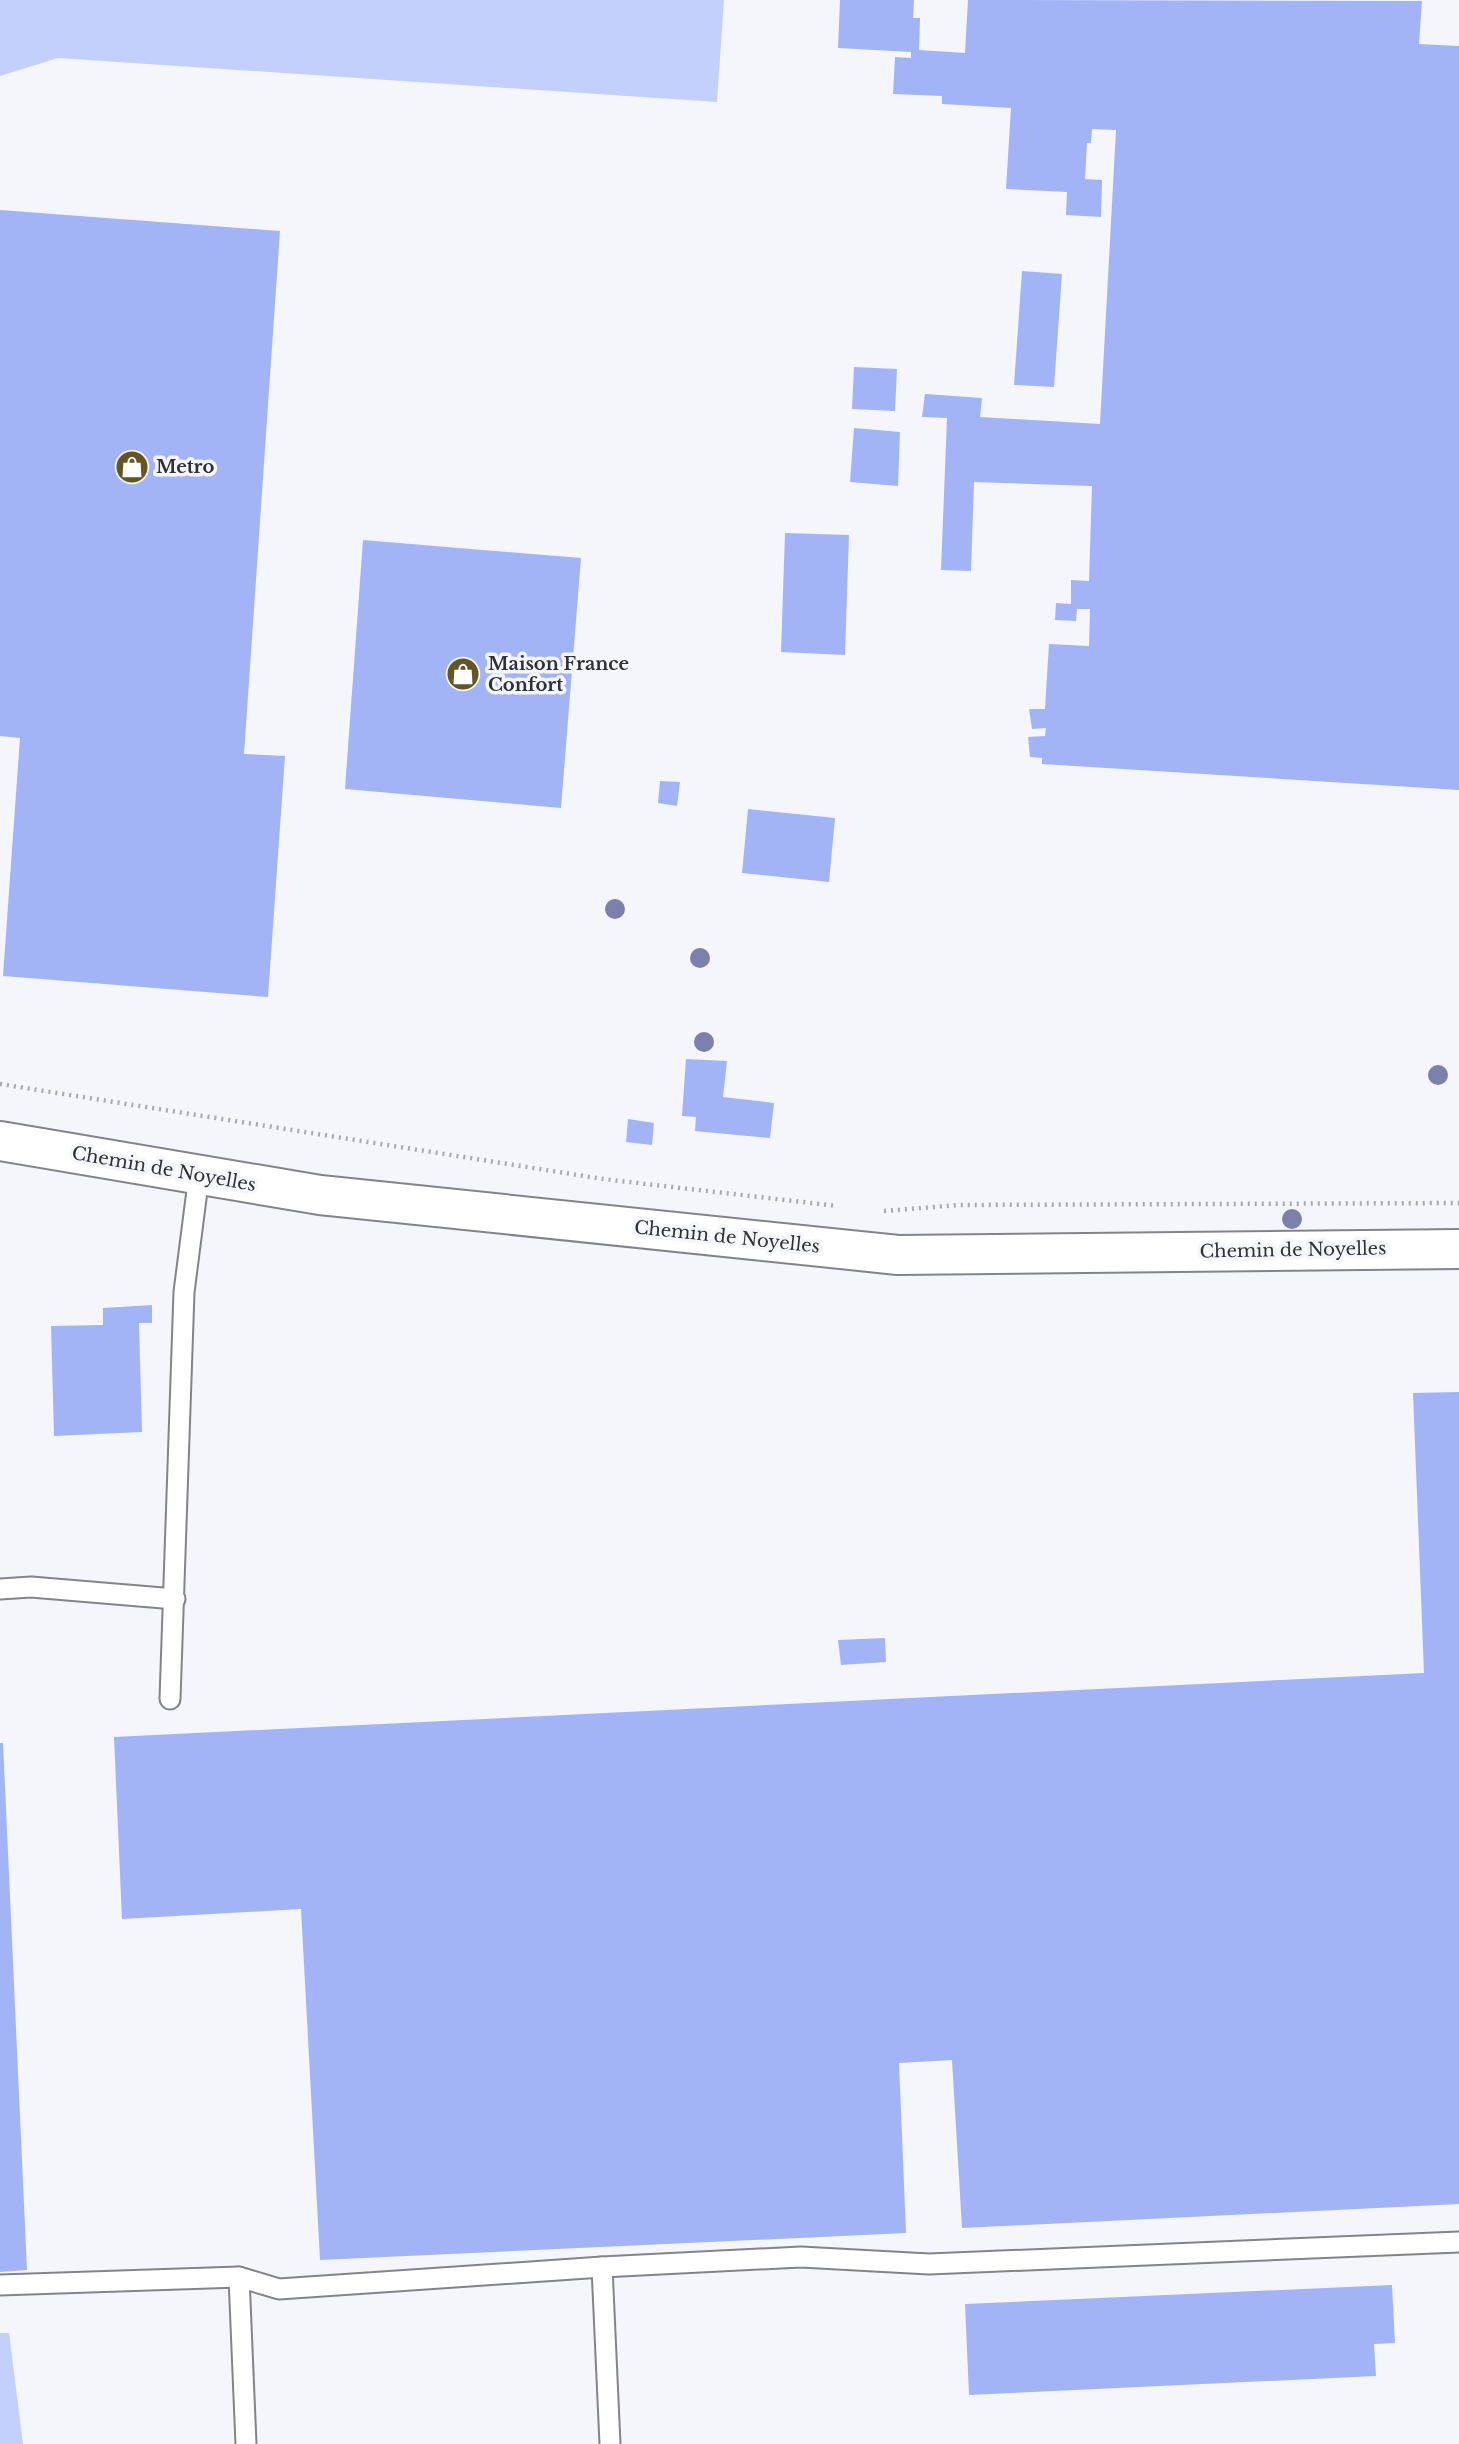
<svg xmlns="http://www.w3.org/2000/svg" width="1459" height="2444" font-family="'Libre Baskerville',serif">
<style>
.green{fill:#c3d0fb}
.building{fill:#a2b4f6}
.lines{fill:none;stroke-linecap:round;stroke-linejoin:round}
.lane-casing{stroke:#83848a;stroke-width:23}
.secondary-casing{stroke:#83848a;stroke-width:42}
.path{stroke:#a8a9ae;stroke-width:4.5;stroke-dasharray:2 5;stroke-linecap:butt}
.lane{stroke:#fff;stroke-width:19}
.secondary{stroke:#fff;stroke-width:38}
.tree{fill:#7c80ac}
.labels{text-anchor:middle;stroke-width:7;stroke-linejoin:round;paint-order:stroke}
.poi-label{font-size:18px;font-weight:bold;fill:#303133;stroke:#f4f6fc;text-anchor:start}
.street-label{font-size:18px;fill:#303133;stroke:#f4f6fc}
</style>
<rect width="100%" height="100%" fill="#f4f6fc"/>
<g class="green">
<path d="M0,0h724l-7,102 -659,-44 -58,18z"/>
<path d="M0,2333h9l14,111h-23z"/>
</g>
<g class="building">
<path d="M840,0h74l-1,18h7l-1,32 46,3 3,-53 454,1 -3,43 40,2v744l-417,-26v-6l-12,-1 -2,-20 17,-1 1,-8 -14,1 -3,-20h16l4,-65 40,2 1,-37h-13l-1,12 -21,-1 1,-17 15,1v-24l18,1 3,-95 -118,-4 -3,89 -30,-1 6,-152 -25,-1 3,-23 57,4 -2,19 120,7 16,-294 -24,-1 -1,14h-4l-2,36 17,1 -1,37 -35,-2 1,-23 -61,-3 5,-81 -69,-4v-8l-49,-2 2,-37 16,1v-6l-73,-4z"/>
<path d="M0,210l280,21 -36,523 41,2 -17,241 -265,-21 17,-238 -20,-2z"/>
<path d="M1022,271l40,3 -8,113 -40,-2z"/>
<path d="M854,367l43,2 -2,42 -43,-2z"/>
<path d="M854,428l46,4 -2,54 -48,-4z"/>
<path d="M785,533l64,2 -4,120 -64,-3z"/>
<path d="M363,540l218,18 -20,250 -216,-19z"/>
<path d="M660,781l20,1 -3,24 -19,-3z"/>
<path d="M748,809l87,9 -6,64 -87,-9z"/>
<path d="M686,1059l41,2 -4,36 51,6 -4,35 -75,-7 1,-14 -14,-1z"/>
<path d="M628,1119l26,4 -2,22 -26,-3z"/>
<path d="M152,1305v18h-13l3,109 -88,4 -3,-110 52,-1v-17z"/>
<path d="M1459,1392v812l-497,24 -10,-168 -53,3 7,170 -586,27 -19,-351 -179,10 -8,-182 1310,-64 -11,-280z"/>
<path d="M885,1638l1,24 -45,3 -3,-25z"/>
<path d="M0,1743h3l24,527 -27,2z"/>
<path d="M1392,2285l3,58 -21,1 2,32 -407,19 -4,-91z"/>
</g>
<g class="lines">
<defs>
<g id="lane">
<path d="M0,1589l31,-2 144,12"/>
<path d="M170,1699l14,-407 15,-117"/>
<path d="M602,2267l8,177"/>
<path d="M239,2277l7,167"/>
<path d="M0,2285l239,-8 40,12 323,-22 199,-10 128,7 530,-22"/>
</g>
<path id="secondary" d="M0,1141l320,54 578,60 561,-6"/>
</defs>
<use href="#lane" class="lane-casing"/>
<use href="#secondary" class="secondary-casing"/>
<g class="path">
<path d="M0,1084l603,95 234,27"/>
<path d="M884,1211l75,-6 500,-2"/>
</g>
<use href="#lane" class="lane"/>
<use href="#secondary" class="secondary"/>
</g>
<g class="tree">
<circle cx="615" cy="909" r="10"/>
<circle cx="700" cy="958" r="10"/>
<circle cx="704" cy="1042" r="10"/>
<circle cx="1438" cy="1075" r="10"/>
<circle cx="1292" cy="1219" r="10"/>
</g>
<defs>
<symbol id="shop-disc" viewBox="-11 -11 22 22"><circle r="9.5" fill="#655523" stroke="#f4f6fc"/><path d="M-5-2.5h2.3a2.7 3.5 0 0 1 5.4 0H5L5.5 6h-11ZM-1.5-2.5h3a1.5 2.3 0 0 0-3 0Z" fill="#fff"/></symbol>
</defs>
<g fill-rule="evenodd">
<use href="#shop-disc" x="113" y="448" width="38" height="38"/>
<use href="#shop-disc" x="444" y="655" width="38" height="38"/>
</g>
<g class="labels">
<g class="poi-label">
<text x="156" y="473">Metro</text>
<text x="488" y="670">Maison France<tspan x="488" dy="21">Confort</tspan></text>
</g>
<g class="street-label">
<text transform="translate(164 1169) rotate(10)" y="6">Chemin de Noyelles</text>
<text transform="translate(727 1237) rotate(6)" y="6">Chemin de Noyelles</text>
<text transform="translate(1293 1250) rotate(-1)" y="6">Chemin de Noyelles</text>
</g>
</g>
</svg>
